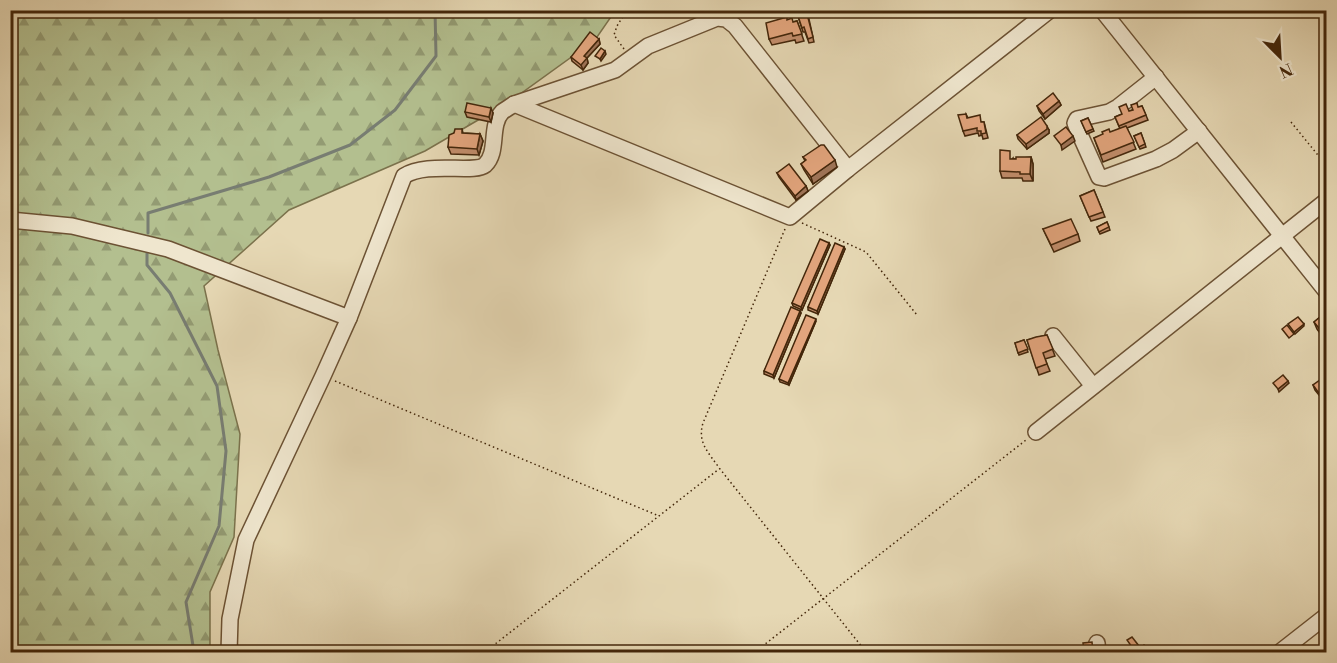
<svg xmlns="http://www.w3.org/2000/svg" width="1337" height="663" font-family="'Libre Bodoni',serif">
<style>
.forest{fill:url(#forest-firs);stroke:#7b724c;stroke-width:1.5}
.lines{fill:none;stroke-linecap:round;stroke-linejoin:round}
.stream{stroke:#787d72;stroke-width:3}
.minor-casing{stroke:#6c5234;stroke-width:18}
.path{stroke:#43260a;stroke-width:1.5;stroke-dasharray:1.5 3;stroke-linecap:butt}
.minor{stroke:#efe6ce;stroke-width:15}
.wall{fill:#c38e6c;stroke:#43260a;stroke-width:1.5}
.shaded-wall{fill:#9f7458;stroke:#43260a;stroke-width:1.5}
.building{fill:#e3a57d;stroke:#43260a;stroke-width:1.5}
</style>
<defs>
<pattern id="forest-firs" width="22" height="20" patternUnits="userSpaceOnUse" patternTransform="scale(1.5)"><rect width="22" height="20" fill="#b3bf8f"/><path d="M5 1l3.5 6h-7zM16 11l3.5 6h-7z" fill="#939b73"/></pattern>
</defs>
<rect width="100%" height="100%" fill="#e6d8b4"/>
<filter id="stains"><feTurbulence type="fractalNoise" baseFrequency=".00333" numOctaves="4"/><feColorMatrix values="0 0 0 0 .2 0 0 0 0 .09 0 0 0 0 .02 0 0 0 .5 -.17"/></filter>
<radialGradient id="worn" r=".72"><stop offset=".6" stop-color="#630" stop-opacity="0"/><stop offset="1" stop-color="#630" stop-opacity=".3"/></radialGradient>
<path class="forest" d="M10,11h605l-20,29 -86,62 -84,49 -136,59 -85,76 14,64 22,84 -6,103 -24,55v60h-199z"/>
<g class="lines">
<g class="stream">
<path d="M148,233v-20l121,-36 81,-32 45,-35 41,-54 -1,-46"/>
<path d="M147,253v12l23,28 47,93 9,65 -7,75 -33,76 8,50"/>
</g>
<defs>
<g id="minor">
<path d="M1102,10l224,281"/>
<path d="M1156,77l-38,30 -9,5 -32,7 -2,4 2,5 22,49 5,1 52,-19 17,-9 26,-19"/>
<path d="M514,104l276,113 58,-48 202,-159"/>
<path d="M10,220l62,6 96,23 181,69"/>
<path d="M1053,336l40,50"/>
<path d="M1036,432l290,-231"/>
<path d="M1097,643l1,9"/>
<path d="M229,652l1,-33 16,-79 77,-164 26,-58 55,-142c23,-15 70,-2 81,-11 14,-13 4,-39 17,-53 4,-3 8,-5 12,-8l101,-34 33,-24 69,-28 9,1 9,7 113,143"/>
<path d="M1280,652l46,-36"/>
</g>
</defs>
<use href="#minor" class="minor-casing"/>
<g class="path">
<path d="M624,49l-10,-14 3,-9 10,-16"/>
<path d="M1291,122l35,43"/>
<path d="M802,223l64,29 51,63"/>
<path d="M785,229l-82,194c-6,20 6,30 17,46l146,183"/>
<path d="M335,381l324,135"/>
<path d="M485,652l234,-183"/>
<path d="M755,652l271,-212"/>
</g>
<use href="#minor" class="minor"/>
</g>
<g class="wall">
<path d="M796,10h11l7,32 -5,1 -4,-11h-2z"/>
<path d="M787,20l6,2 4,-1 7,20 -8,2 -1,-3 -23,5 -3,-6z"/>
<path d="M599,39l1,5 -13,14 1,5 -5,7 -11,-9 -1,-4z"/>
<path d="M1059,101l2,4 -16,14 -6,-8 -2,-5z"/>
<path d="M1142,106l6,14 -21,8 9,21 -33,13 -9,-24 26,-9 -5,-12z"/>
<path d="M465,112l28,1 -2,9 -24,-5z"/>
<path d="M966,114l2,4 14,4h2l4,16 -5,1 -1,-4 -3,1 -1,-3 -13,3 -2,-5z"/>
<path d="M1088,118l6,13 -7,3 -6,-13z"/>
<path d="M462,129l1,4 17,1 3,7 -4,14 -28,-1 -3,-7 6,-14z"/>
<path d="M1049,130v3l-22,16 -9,-10 -1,-4z"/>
<path d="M1141,133l5,14 -6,2 -6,-13z"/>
<path d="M803,157l34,10 -24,17 -9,-14 -3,-6 4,-3z"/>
<path d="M1031,157l2,7v17h-10l-1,-3h-20l-2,-7 13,-13v1z"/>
<path d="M777,173l29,13 2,5 -12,9 -17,-23z"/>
<path d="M1094,190l11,27 -14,4 -11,-25z"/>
<path d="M1107,222l3,8 -10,4 -3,-7z"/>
<path d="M1043,229l35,5 2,7 -26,11z"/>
<path d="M829,243l1,2 -28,65 -9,-4 -1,-3z"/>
<path d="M844,247l1,2 -27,65 -10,-4v-3z"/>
<path d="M800,311l1,2 -27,65 -10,-4v-3z"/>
<path d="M1326,312v29l-9,-12 -3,-7z"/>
<path d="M816,321l-27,64 -9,-3 -1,-3z"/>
<path d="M1047,335l8,21 -10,3 5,12 -11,4 -12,-35z"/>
<path d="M1024,340l4,12 -9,3 -4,-12z"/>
<path d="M1326,380l-3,20 -8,-10 -2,-5z"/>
</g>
<g class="shaded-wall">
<path d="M1005,10h8l-6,5z"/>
<path d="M1015,10h10l-8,6z"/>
<path d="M599,39l1,5 -13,14 1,5 -5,7 -2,-5 3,-9z"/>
<path d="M605,51l1,3 -5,7 -1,-2z"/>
<path d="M1059,101l2,4 -16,14 -2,-5z"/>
<path d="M491,108l2,5 -2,9 -2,-5z"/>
<path d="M1047,126l2,4v3l-22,16 -1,-5z"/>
<path d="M480,134l3,7 -4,14 -2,-6z"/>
<path d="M1073,136l2,5 -13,9 -1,-5z"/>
<path d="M1031,157l2,7v17l-3,-7z"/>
<path d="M835,160l2,7 -24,17 -2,-7z"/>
<path d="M806,186l2,5 -12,9 -1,-4z"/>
<path d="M829,243l1,2 -28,65 -1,-3z"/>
<path d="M844,247l1,2 -27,65 -1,-3z"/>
<path d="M800,311l1,2 -27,65 -1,-3z"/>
<path d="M816,319v2l-27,64 -1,-2z"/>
<path d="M1304,324v2l-9,8 -1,-2z"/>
<path d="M1288,381l1,2 -10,9 -1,-3z"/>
<path d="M1326,391v6l-3,3 -2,-4z"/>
</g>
<g class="building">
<path d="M796,10h10l7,27 -5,2 -4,-12 -2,1z"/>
<path d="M787,17v3l5,-2 1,4 4,-1 5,13 -9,2 -1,-3 -23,6 -3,-16z"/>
<path d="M590,32l9,7 -15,17 3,2 -6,7 -10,-8z"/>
<path d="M601,48l4,3 -5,8 -5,-3z"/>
<path d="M1053,93l6,8 -16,13 -6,-8z"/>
<path d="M467,103l24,5 -2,9 -24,-5z"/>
<path d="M1137,103l1,4 4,-1 4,9 -27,11 -4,-9 7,-3 -3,-7 7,-3 3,7 4,-1 -2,-5z"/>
<path d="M966,114l1,4 13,-3 1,7h3l2,11 -5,1v-3h-4v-3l-14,3 -5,-16z"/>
<path d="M1041,117l6,9v3l-21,15 -9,-9z"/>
<path d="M1088,118l5,11 -7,3 -5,-11z"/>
<path d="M1126,126l8,16 -33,13 -7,-17 9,-4 -1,-2 7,-3 1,3z"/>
<path d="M1066,127l7,9 -12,9 -7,-9z"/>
<path d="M455,129h7v4l18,1 -3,15 -29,-2 1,-12 5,-2z"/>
<path d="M1141,133l4,11 -6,3 -5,-11z"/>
<path d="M821,145h3l11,15 -24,17 -10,-13 5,-4 -3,-3z"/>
<path d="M1000,150l10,1v8h6v-2h15l-1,17h-10v-2l-20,-1z"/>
<path d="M789,164l17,22 -11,10 -18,-23z"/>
<path d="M1094,190l9,22 -14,5 -9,-21z"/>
<path d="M1071,219l7,15 -27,11 -8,-16z"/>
<path d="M1107,222l2,5 -10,5 -2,-5z"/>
<path d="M820,239l9,4 -28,64 -9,-4z"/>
<path d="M835,243l9,4 -27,64 -9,-4z"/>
<path d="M791,307l9,4 -27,64 -9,-4z"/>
<path d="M1326,312v25l-12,-15z"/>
<path d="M806,315l10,4 -28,64 -9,-4z"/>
<path d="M1298,317l6,7 -10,8 -6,-8z"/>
<path d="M1287,325l7,9 -5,4 -7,-9z"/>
<path d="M1047,335l6,14 -10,4 4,11 -11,4 -9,-28 9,-3z"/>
<path d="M1024,340l4,9 -10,4 -3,-10z"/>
<path d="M1326,363v9l-2,-3 2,-1 -2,-3z"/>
<path d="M1283,375l5,6 -10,8 -5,-6z"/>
<path d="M1324,377l2,3v11l-5,5 -8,-11z"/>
<path d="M1132,637l7,9 -5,4 -7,-10z"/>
<path d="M1092,642l1,10h-9l-1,-9z"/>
<path d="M1144,645l7,7h-13l-1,-1z"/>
<path d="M1110,646l1,6h-7l-1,-5z"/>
</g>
<rect width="1337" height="663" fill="none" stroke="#e6d8b4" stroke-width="36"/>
<rect x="12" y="12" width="1313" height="639" fill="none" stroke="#43260a" stroke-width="3"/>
<rect x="18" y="18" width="1301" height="627" fill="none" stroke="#43260a" stroke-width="1.5"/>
<g transform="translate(1280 57) rotate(156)" stroke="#efe6ce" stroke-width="4.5" paint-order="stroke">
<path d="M0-4.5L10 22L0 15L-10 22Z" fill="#43260a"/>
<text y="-9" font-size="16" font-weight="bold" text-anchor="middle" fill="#43260a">N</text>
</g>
<rect width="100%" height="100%" filter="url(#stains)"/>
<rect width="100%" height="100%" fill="url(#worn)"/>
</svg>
